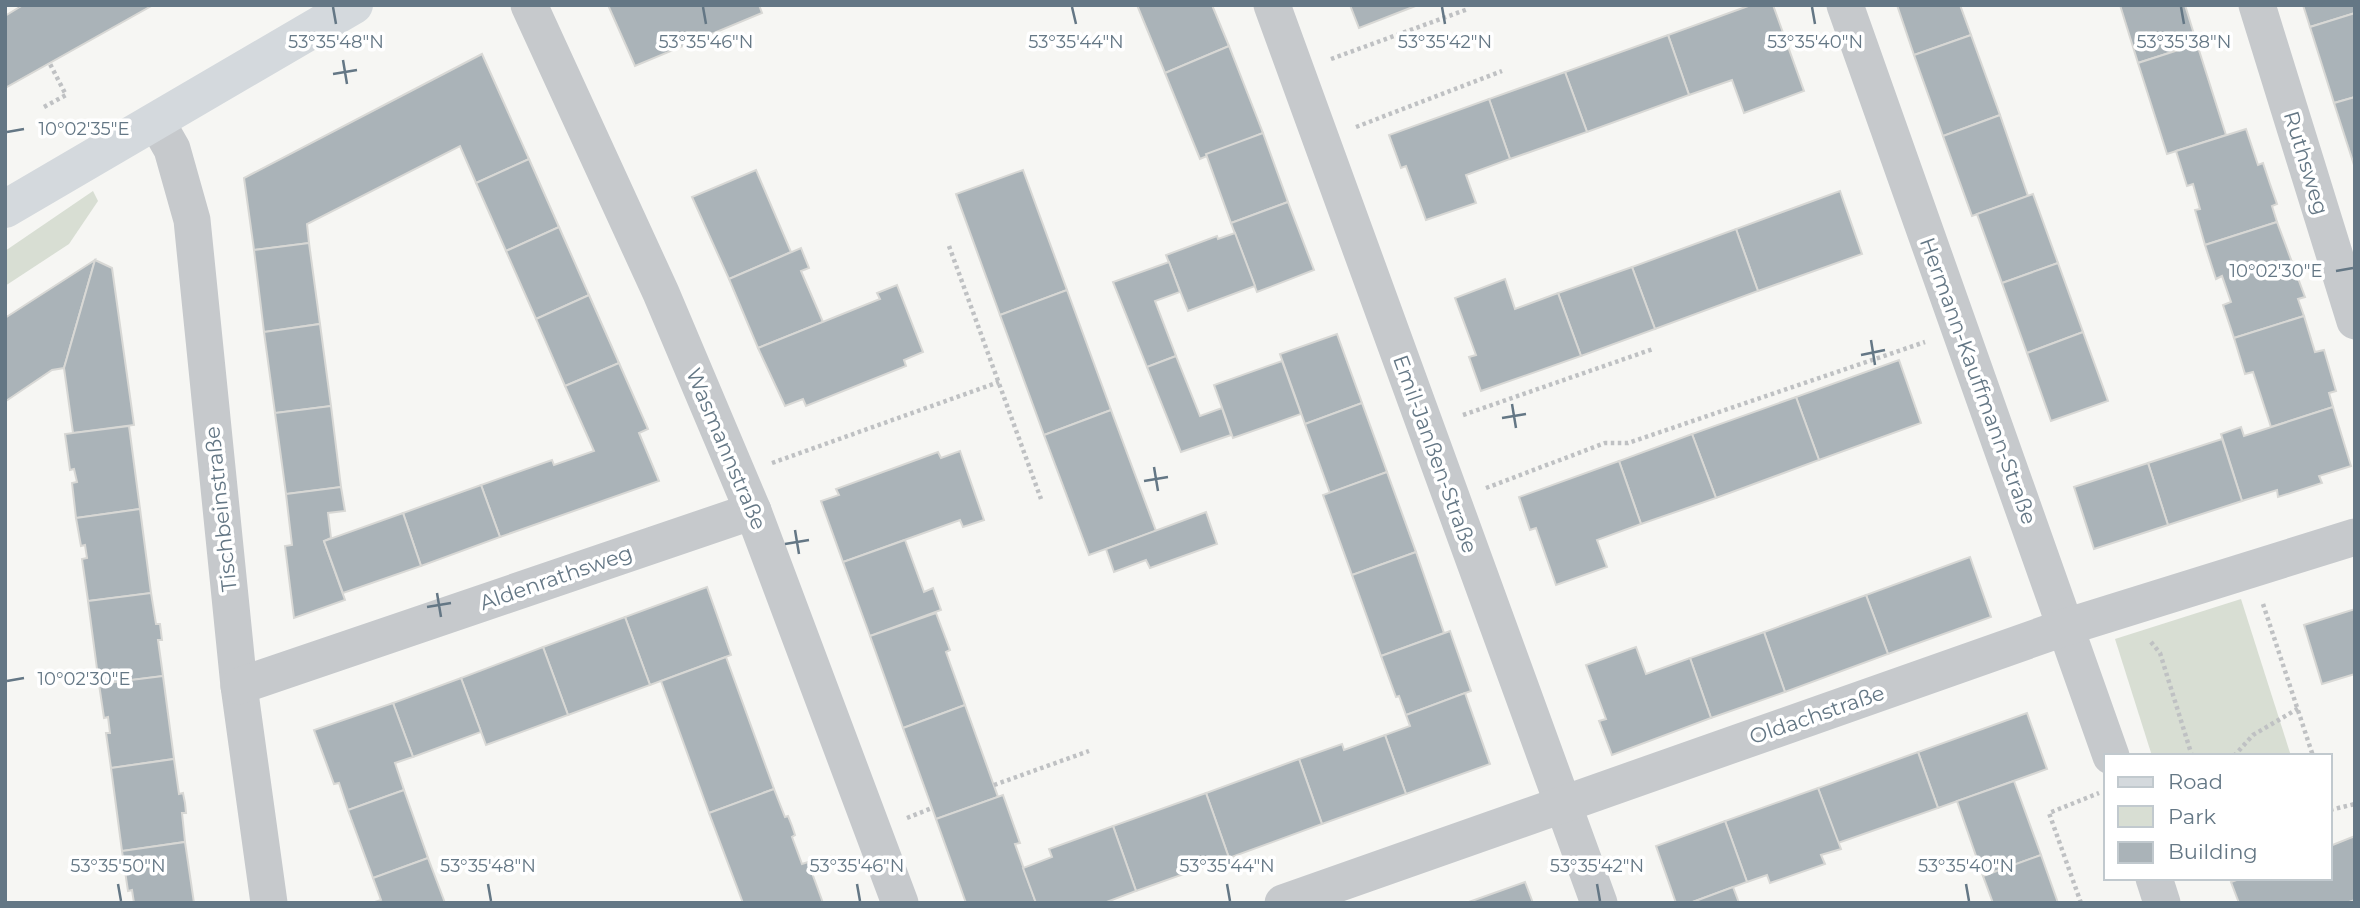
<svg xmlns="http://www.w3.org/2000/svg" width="2360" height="908" font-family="Montserrat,sans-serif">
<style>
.green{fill:#d8ded3}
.building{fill:#aab3b8;stroke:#d8d8d5;stroke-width:2}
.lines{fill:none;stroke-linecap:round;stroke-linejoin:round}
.path{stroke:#bfc1c3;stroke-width:4.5;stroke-dasharray:3.5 3.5;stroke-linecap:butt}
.street{stroke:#c6c9cc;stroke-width:37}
.secondary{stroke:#d4d9dd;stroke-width:38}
.ticks{fill:none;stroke:#647785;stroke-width:2.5}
.labels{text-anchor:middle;stroke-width:7;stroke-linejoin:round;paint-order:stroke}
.street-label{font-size:21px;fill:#647785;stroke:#fff}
.ticks-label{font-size:18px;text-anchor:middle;fill:#647785;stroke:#fff;stroke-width:7;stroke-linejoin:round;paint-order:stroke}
</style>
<rect width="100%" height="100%" fill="#f6f6f3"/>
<g class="green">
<path d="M93,191l5,10 -29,43 -64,42v-35z"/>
<path d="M2241,599l50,157h-139l-37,-117z"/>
</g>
<g class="building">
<path d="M23,5h130l-148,83v-72z"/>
<path d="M608,5h151l3,8 -127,53z"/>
<path d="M1137,5h75l17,41 -64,27z"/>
<path d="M1350,5h68l-59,23z"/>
<path d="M1751,5h22l31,86 -60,22 -12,-33 -43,15 -21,-60z"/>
<path d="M1897,5h63l11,30 -57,20z"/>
<path d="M2120,5h65l12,39 -59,19z"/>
<path d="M2303,5h52v8l-45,14z"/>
<path d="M2355,13v84l-21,6 -24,-76z"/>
<path d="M1668,35l21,60 -102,37 -22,-60z"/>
<path d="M1971,35l29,80 -57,21 -29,-81z"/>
<path d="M2197,44l29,91 -59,19 -29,-91z"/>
<path d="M1229,46l34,87 -63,26 -35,-86z"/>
<path d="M482,54l47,105 -53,24 -16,-37 -153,78 2,19 -55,7 -10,-72z"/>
<path d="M1565,72l22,60 -77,27 -21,-60z"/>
<path d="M2355,97v71l-21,-65z"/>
<path d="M1489,99l21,60 -44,16 10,28 -50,17 -20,-54 -5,2 -12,-33z"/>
<path d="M2000,115l28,81 -56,20 -29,-80z"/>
<path d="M2246,129l12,36 5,-2 7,21 7,20 -5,2 5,16 -72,23 -10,-35 5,-1 -7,-25 -6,2 -11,-35z"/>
<path d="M1263,133l25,69 -57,21 -25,-69z"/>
<path d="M529,159l30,68 -53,24 -30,-68z"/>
<path d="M756,170l35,82 -62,27 -37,-82z"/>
<path d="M1023,170l44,120 -67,25 -44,-121z"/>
<path d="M1840,191l22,63 -104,37 -22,-62z"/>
<path d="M2033,194l25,69 -56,20 -25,-69z"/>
<path d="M1288,202l26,68 -57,22 -26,-69z"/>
<path d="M2277,222l28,75 -7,2 6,17 -70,22 -11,-33 8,-3 -9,-26 -6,3 -11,-34z"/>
<path d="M559,227l30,68 -53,24 -30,-68z"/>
<path d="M1736,229l22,62 -103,38 -23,-62z"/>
<path d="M1235,233l20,53 -67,25 -22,-56 51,-19 1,3z"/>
<path d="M309,243l11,81 -56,8 -10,-82z"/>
<path d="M801,248l8,20 -8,3 22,51 -65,26 -29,-69z"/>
<path d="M95,260l-31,108 -12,2 -46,31 -1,-83z"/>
<path d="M95,260l17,8 22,157 -61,8 -9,-65z"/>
<path d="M1169,262l11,30 -25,9 21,55 -29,11 -34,-85z"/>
<path d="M2058,263l25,69 -56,21 -25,-70z"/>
<path d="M1632,267l23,62 -74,27 -23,-63z"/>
<path d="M1505,279l10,30 43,-16 23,63 -100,35 -12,-34 7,-2 -21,-57z"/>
<path d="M897,285l26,67 -19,8 2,6 -100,40 -3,-7 -18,7 -27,-58 122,-49 -3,-6z"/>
<path d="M1067,290l44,120 -67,25 -44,-120z"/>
<path d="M589,295l30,68 -54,23 -29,-67z"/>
<path d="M2304,316l11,36 9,-2 12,41 -7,2 4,14 -62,20 -18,-55 -8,2 -11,-36z"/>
<path d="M320,324l11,82 -56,7 -11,-81z"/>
<path d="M2083,332l25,69 -57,20 -24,-68z"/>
<path d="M1337,334l25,69 -57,21 -25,-70z"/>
<path d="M1176,356l24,60 22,-8 9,27 -50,17 -34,-85z"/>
<path d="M1899,360l22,63 -102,37 -23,-63z"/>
<path d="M1282,361l19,53 -68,24 -19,-53z"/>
<path d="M619,363l29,66 -9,4 20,48 -159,56 -19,-52 71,-25 2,5 40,-14 -29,-65z"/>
<path d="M1796,397l23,63 -103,38 -24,-64z"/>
<path d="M1362,403l25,69 -57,21 -25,-69z"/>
<path d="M331,406l10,81 -55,7 -11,-81z"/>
<path d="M2333,407l18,59 -32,10 3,7 -44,14 -1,-7 -35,11 -21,-67 20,-7 3,9z"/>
<path d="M1111,410l45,121 -67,24 -45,-120z"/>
<path d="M129,426l11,83 -64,9 -4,-35 5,-1 -3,-13 -4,1 -5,-36z"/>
<path d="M1692,434l24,64 -75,26 -22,-63z"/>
<path d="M2222,439l20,62 -74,24 -20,-62z"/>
<path d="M960,451l24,69 -21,7 -3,-7 -117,42 -22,-61 18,-6 -3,-6 102,-37 3,6z"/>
<path d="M1619,461l22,63 -44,16 10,27 -51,18 -20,-57 -6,2 -11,-33z"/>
<path d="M2148,463l20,62 -74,24 -20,-62z"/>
<path d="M1387,472l29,80 -64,23 -29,-80z"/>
<path d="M481,485l19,52 -79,29 -18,-53z"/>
<path d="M341,487l4,24 -17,2 3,25 -7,3 21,59 -51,18 -9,-72 7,-1 -6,-51z"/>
<path d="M140,509l11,84 -63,8 -6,-42 5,-1 -2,-13 -4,1 -5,-28z"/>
<path d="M1206,512l11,32 -67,24 -4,-8 -32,12 -8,-23z"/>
<path d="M403,513l18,53 -78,27 -19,-52z"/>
<path d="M905,540l19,52 9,-4 8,22 -71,26 -27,-74z"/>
<path d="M1416,552l28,81 -63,23 -29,-81z"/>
<path d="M1970,557l21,60 -103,37 -22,-59z"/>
<path d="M707,587l24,68 -81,30 -25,-68z"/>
<path d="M151,593l5,31h4l2,16h-4l5,36 -64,8 -11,-83z"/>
<path d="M1866,595l22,59 -103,38 -21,-60z"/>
<path d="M2355,609v65l-33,10 -18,-59z"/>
<path d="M936,613l14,37 -4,2 19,53 -62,23 -33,-92z"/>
<path d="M625,617l25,68 -82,30 -25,-68z"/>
<path d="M1450,631l21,60 -65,24 -7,-19 -3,1 -15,-41z"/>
<path d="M1764,632l21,60 -74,26 -21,-60z"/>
<path d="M543,647l25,68 -82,30 -25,-67z"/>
<path d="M1636,647l10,27 44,-16 21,60 -99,37 -13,-34 7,-2 -20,-54z"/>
<path d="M726,657l48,132 -65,24 -48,-132z"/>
<path d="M163,676l11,83 -63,9 -5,-35h4l-2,-16 -4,1 -5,-34z"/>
<path d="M461,678l20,54 -68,25 -20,-54z"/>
<path d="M1465,693l25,71 -84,30 -21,-59 25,-9 -4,-11z"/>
<path d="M393,703l20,54 -18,6 9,27 -56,20 -9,-27 -5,1 -20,-54z"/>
<path d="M965,705l33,92 -62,22 -33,-91z"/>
<path d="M2027,713l20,56 -109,39 -20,-56z"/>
<path d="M1385,735l21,59 -84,30 -23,-65 43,-15 2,6z"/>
<path d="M1918,752l20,56 -100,35 -20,-55z"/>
<path d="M174,759l5,35 4,-1 2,10 1,10h-4l3,29 -63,9 -11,-83z"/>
<path d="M1299,759l23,65 -93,34 -23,-65z"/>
<path d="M2014,781l27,74 -58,21 -26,-75z"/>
<path d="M1818,788l23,61 -20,6 4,9 -55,19 -3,-8 -20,7 -22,-61z"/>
<path d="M774,789l11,28 3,-1 4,10 3,9 -3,2 10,27 6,-2 15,41h-80l-34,-90z"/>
<path d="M404,790l24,68 -55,20 -25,-68z"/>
<path d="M1206,793l23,65 -93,33 -23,-65z"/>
<path d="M1003,795l17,48 -5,1 21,59h-70l-30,-84z"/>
<path d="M1725,821l22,61 -57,21h-14l-20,-57z"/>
<path d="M1113,826l23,65 -32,12h-68l-13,-35 29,-11 -3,-8z"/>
<path d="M2355,836v64l-9,3h-107l-8,-21 11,-4h88v-32z"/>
<path d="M185,842l9,61h-60l-2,-13 -4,1 -6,-40z"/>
<path d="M2041,855l17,48h-65l-10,-27z"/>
<path d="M428,858l17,45h-73l9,-3 -8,-22z"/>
<path d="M1525,882l8,21h-67z"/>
<path d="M1733,887l6,16h-49z"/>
</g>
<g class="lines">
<g class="path">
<path d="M19,5l1,2"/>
<path d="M1331,59l137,-50"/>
<path d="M44,107l22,-12 -17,-33"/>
<path d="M1356,127l146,-56"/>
<path d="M949,246l92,253"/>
<path d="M1463,415l190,-66"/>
<path d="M772,463l227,-81"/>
<path d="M1486,488l119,-45h23l297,-101"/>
<path d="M2263,604l50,152"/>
<path d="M2151,642l9,11 32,103"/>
<path d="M2234,756l19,-21 46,-27"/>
<path d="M994,785l95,-34"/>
<path d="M2330,810l25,-6"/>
<path d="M907,818l25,-10"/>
<path d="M2081,903l-32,-90 50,-20"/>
</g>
<g class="street">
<path d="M529,5l132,288 92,218 147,392"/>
<path d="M1272,5l327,898"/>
<path d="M1845,5l266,751"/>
<path d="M2257,5l98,316"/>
<path d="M156,121l16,28 20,71 47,466 30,217"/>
<path d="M239,686l514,-175"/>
<path d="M2154,878l8,25"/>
<path d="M1283,903l783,-276 289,-90"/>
</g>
<path class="secondary" d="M5,209l349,-204"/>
</g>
<path class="ticks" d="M333,7l3,17M703,7l3,17M1072,7l4,17M1442,7l3,17M1812,7l3,17M2181,7l3,17M343,60l4,24M333,74l24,-4M7,132l17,-3M2336,271l17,-3M1871,340l4,25M1861,355l24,-5M1512,404l4,24M1502,418l24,-4M1154,467l4,24M1144,481l24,-4M795,530l4,24M785,544l24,-4M437,593l4,24M427,607l24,-4M7,681l17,-3M118,884l3,17M488,884l3,17M857,884l3,17M1227,884l3,17M1597,884l3,17M1966,884l3,17"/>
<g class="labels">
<g class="street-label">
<text transform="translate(2306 163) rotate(73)" y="7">Ruthsweg</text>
<text transform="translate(1978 381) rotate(70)" y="7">Hermann-Kauffmann-Straße</text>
<text transform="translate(726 449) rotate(67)" y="7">Wasmannstraße</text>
<text transform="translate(1435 454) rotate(70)" y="7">Emil-Janßen-Straße</text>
<text transform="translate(221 509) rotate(-96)" y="7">Tischbeinstraße</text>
<text transform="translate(556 578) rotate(-19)" y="7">Aldenrathsweg</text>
<text transform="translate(1817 715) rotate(-19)" y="7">Oldachstraße</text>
</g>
</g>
<g class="ticks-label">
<text x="336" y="48">53°35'48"N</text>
<text x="706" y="48">53°35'46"N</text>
<text x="1076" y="48">53°35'44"N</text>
<text x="1445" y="48">53°35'42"N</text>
<text x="1815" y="48">53°35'40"N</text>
<text x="2184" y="48">53°35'38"N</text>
<text x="84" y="135">10°02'35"E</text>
<text x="2276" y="277">10°02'30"E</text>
<text x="84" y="685">10°02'30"E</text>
<text x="118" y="872">53°35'50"N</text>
<text x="488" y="872">53°35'48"N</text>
<text x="857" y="872">53°35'46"N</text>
<text x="1227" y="872">53°35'44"N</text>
<text x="1597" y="872">53°35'42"N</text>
<text x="1966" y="872">53°35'40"N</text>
</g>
<rect width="2360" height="908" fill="none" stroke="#647785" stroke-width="14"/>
<rect x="2104" y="754" width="228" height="126" fill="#ffffff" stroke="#c1c9ce" stroke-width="2"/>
<rect x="2118" y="777" width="35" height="10" fill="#d4d9dd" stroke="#c1c9ce" stroke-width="2"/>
<text x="2168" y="789" font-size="21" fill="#647785">Road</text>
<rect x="2118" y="806" width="35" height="21" fill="#d8ded3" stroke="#c1c9ce" stroke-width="2"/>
<text x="2168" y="824" font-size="21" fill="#647785">Park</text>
<rect x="2118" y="842" width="35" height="21" fill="#aab3b8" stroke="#c1c9ce" stroke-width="2"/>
<text x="2168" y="859" font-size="21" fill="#647785">Building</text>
</svg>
